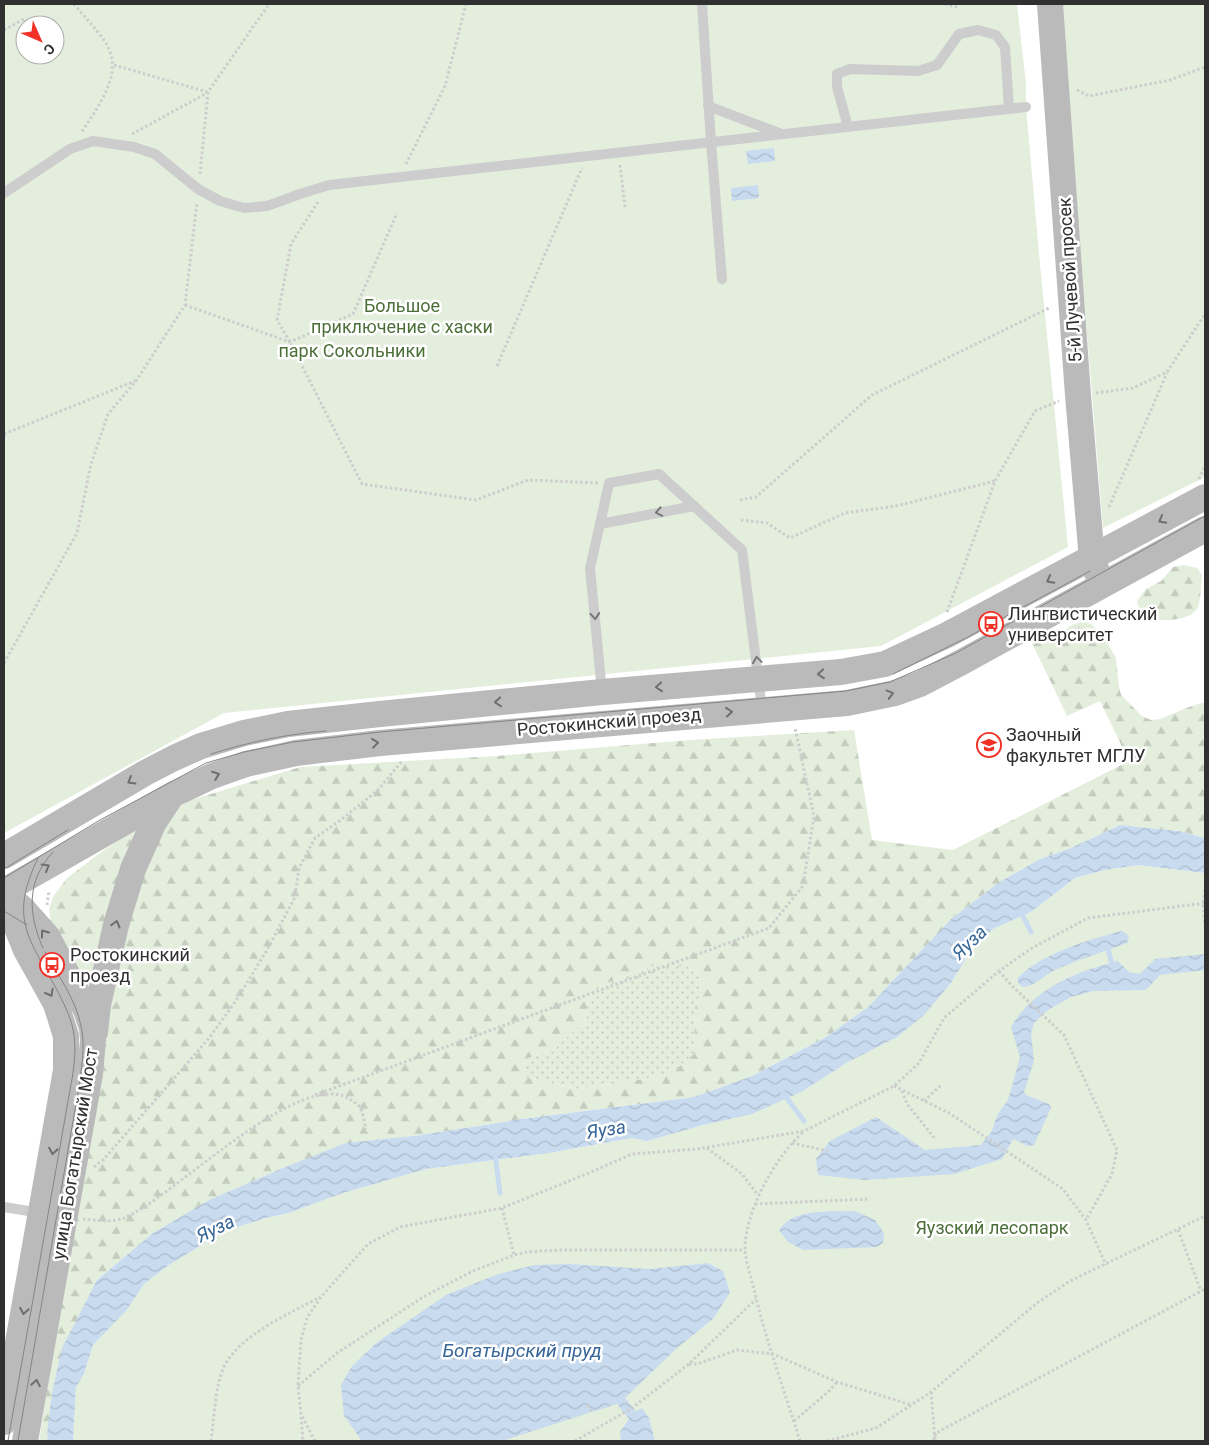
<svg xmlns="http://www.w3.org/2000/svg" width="1209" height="1445" font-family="Roboto,sans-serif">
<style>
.grass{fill:url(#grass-dots)}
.forest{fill:url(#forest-firs);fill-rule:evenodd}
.park{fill:#e4eedd;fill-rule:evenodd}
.water{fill:url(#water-waves)}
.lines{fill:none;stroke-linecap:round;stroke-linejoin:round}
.stream{stroke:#c8dbef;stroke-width:5}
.path{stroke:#cdcdcd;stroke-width:3;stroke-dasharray:2.5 2.5;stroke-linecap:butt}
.lane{stroke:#cdcdcd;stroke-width:10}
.secondary{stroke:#bababa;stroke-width:26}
.tram{stroke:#858585;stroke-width:1}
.oneway{stroke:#777}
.oneway2{stroke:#6e6e6e}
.labels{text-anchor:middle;stroke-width:5;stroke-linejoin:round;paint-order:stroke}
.street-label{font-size:18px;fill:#303030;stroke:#fff}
.park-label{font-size:18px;fill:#4c6f39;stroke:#fff}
.poi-label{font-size:18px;fill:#303030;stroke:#fff;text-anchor:start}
.water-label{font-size:19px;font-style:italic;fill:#376699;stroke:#fff}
</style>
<defs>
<pattern id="grass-dots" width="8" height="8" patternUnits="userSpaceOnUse" patternTransform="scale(1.25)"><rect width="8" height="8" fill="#e4eedd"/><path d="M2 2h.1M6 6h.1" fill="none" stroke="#c4ccbe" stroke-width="1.8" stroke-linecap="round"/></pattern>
<pattern id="forest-firs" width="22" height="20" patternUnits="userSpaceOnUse" patternTransform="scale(1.25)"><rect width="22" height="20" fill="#e4eedd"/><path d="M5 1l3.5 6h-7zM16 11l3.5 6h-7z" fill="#c4ccbe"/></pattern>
<pattern id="water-waves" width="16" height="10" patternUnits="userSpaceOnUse" patternTransform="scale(1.25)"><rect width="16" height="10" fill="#c8dbef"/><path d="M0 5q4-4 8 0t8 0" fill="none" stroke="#acbccd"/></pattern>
</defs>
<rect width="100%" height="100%" fill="#fff"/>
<path class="grass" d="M652,966h35l12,11 3,16 -7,14 -1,47 -25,21 -91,14 -54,-12 1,-18 29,-10 31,-28 6,-32z"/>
<g class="forest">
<path d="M1184,565l13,3 5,7c-1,9 -1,23 -4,32 -7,15 -35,13 -48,13l-11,-11 -2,-8 9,-12 15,-8 12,-14z"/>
<path d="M1083,621l8,3 12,11 13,23 3,29 2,8 21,21 9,4 9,-1 29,-12 16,-5v136l-26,-7 -59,-6 -49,23 -31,11 -42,24 -47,36 -83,88 -42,30 -74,39 -58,21 -172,22 -108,17 -131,32 -74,32 -56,33 -56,47 -50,153 1,8h-9l61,-383 33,-160 35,-84 23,-14 109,-33 196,-11 194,-16 164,-10 18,110 81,10 176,-89 -29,-60 -33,15 -35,-73 23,-6 17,-12zM652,966h35l12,11 3,16 -7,14 -1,47 -25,21 -91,14 -54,-12 1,-18 29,-10 31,-28 6,-32z"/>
<path d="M143,825l-54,170 -38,-72 -2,-14 4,-12 14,-19 33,-25 36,-25z"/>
</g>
<g class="park">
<path d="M4,4h1013l9,80v23l13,147 29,293 -187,99 -657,67 -220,120zM25,25h30v30h-30z"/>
<path d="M1060,4h145v473l-102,51z"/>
<path d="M1138,865l67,8v568h-1132l3,-54 8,-13 9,-29 33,-34 18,-27 25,-19 56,-34 41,-13 23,-5 51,-19 86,-25 123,-16 83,-15 15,3 56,-16 100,-34 45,-29 103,-79 20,-33 22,-21 38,-17 44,-34 30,-8z"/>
</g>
<g class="water">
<path d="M774,148l1,13 -27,3 -2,-13z"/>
<path d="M758,185l1,13 -27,3 -1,-13z"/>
<path d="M1120,825l59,6 26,7v35l-67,-8 -33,5 -30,8 -44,34 -38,17 -22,21 -20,33 -27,32 -27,22 -49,25 -45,29 -51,23 -49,11 -56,16 -15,-3 -83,15 -123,16 -86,25 -51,19 -23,5 -41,13 -56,34 -25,19 -18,27 -33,34 -9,29 -8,13 -3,54h-25l-1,-8 5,-40 10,-45 35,-68 56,-47 56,-33 74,-32 63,-25 68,-7 108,-17 172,-22 58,-21 74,-39 42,-30 83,-88 47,-36 42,-24 31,-11z"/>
<path d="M1122,931l5,3 2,4 -2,5c-24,9 -47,16 -70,26 -12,5 -21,17 -34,18l-4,-3 -2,-5c22,-25 74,-40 105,-48z"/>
<path d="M1205,954v16l-45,5 -14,15 -53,1 -22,6 -23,13 -14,13 -3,10 3,28 -10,31 2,3 23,9 2,4 -17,37 -6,1 -15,-7 -11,20 -48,15 -89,6 -47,-5 -2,-16 14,-18 46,-24 49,33 56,-5 11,-14 5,-16 11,-15 12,-43 -9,-30c22,-38 66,-56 107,-66l11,11 11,2 15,-15z"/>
<path d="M855,1211l20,9 9,13 -1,10 -6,4 -74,3 -16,-9 -8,-11c15,-23 52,-18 76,-19z"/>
<path d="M708,1263l15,8 7,21 -16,26 -38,31 -51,49 11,13 6,-3 7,10 6,23h-34l-1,-9 9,-13 -12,-15 -115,37h-140l-18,-25 -3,-31 11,-19 24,-23 70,-48 50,-20 38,-10 35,-1 81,5z"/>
</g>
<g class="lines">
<g class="stream">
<path d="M1020,910l11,22"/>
<path d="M1103,945l5,4 5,19"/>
<path d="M783,1093l21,28"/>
<path d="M495,1154l5,39"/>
</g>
<g class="path">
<path d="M74,4c11,14 26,28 34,43 15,28 -12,63 -27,86"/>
<path d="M945,4l12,3"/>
<path d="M4,30l22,-12"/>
<path d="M114,65l93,27"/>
<path d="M1077,90l12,6 81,-16 35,-13"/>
<path d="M132,134l75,-41"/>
<path d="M406,164l39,-78 21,-82"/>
<path d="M620,165l5,42"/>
<path d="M200,174l8,-82 61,-88"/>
<path d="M318,202l-27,42 -14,76 13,22 72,142 114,16 52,-20 71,3"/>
<path d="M185,305l105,37 63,-28 44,-101"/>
<path d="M497,366l85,-198"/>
<path d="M1096,393l37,-5 34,-16 38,-58"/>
<path d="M4,434l131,-53"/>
<path d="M1199,479l6,-13"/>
<path d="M740,500l16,-3 116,-102 179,-88"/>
<path d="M1109,507l58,-134"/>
<path d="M741,520l26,3 23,15 55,-25 51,-7 99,-25"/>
<path d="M947,612l48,-131 40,-70 24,-10"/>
<path d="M4,663l73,-130 14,-69 17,-50 28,-33 49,-76 12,-103"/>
<path d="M1205,890l-2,13 2,23"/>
<path d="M47,905l2,-14"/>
<path d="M999,971l13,15 52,49 53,115 -5,24 -26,46"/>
<path d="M894,1086l55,27 114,76 23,31 20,45"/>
<path d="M902,1091l5,13 29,36"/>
<path d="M315,1095l454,-167 34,-42 11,-70 -19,-88"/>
<path d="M924,1101l17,-16"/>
<path d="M792,1143l36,8"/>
<path d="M707,1148l35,26 16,21"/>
<path d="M94,1167l9,-7 107,-123 27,-38 30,-49 28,-53 4,-29 16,-30 27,-19 36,-29 24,-29"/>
<path d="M755,1204l114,-5"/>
<path d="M502,1208l12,47"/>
<path d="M83,1219c12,1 30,4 41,-1 48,-19 178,-154 227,-118 3,2 7,4 9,7 3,5 4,15 6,22"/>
<path d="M1178,1230l23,61"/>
<path d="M689,1364h8l40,-14 36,4 64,28 75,23"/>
<path d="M298,1386l39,-33 88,-57 48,-25 41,-16 13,-3 34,-2h184"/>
<path d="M931,1392l4,49"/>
<path d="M588,1405l4,7"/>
<path d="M301,1417l2,24"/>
<path d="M794,1421l34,-29 9,-10"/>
<path d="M211,1441c3,-21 4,-53 12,-72 14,-33 66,-55 97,-72"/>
<path d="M315,1441l-14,-27 -3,-28 3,-46 6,-22 14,-21 47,-53 32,-17 102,-19 87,-35 43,-19 65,-5 107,-18 90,-45 25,-23 25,-45 55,-47 33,-23 56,-30 117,-15"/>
<path d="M575,1441l57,-33 57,-44 67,-65"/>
<path d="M800,1441c-16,-51 -35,-103 -47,-156 -3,-12 -8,-26 -8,-37 1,-39 30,-90 58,-116"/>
<path d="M827,1441l49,-13 55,-36 106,-89 33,-22 135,-65"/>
<path d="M933,1441l3,-8 269,-144"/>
</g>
<g class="lane">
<path d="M702,4l9,138 11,137"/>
<path d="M708,106l71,27"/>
<path d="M848,127l-11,-40v-13l13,-5 68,2 19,-6 22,-31 19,-4 18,5 9,12 4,62"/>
<path d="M4,193l66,-44 23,-8 41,6 21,7 43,35 22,12 24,7 23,-2 33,-12 29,-9 697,-78"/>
<path d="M600,524l9,-41 50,-9 35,32"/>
<path d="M602,692l-12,-124 10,-44 94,-18 48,44 20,159"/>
<path d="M4,1207l37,6"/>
</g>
<g class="secondary">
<path d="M1050,4l28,391 13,153 6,25"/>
<path d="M4,856l141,-83 29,-15 27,-12 43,-13 44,-9 92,-10 222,-22 239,-20 44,-8 62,-29 258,-138"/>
<path d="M4,891l168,-96 40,-19 34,-12 50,-11 84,-10 467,-40 48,-10 25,-9 40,-21 245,-134"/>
<path d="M4,893l20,17 23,26 39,74 6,18 1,12 -3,34 -65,367"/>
<path d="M95,1032l3,-27 18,-80 17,-56 21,-47 16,-24"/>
<path d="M4,1422l62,-352v-34l-10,-32 -30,-54 -22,-54"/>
</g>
<g class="tram">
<path d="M893,674l73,-36 124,-67"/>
<path d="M211,754c38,-12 76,-20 115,-23"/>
<path d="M4,869l64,-39"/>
<path d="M4,878l96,-58 106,-57 38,-11 49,-10 87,-10 466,-41 44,-9 66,-29 249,-137"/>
<path d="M4,911l23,14"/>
<path d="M43,948c-15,-34 -17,-67 10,-96"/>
<path d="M8,1441l62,-351c4,-20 7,-41 3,-61 -3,-14 -10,-27 -16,-39 -29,-53 -48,-72 -19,-132"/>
<path d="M18,1441l60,-349c3,-21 8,-45 3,-66 -5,-26 -23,-51 -36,-74"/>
</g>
</g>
<defs><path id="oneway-chevron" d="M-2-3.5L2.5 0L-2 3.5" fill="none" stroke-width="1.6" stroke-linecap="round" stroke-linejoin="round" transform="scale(1.25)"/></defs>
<g class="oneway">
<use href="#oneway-chevron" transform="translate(659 512) rotate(169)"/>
<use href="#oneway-chevron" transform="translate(595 616) rotate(85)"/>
<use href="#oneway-chevron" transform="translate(757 660) rotate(-98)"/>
</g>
<g class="oneway2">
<use href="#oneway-chevron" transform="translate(1162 520) rotate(152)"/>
<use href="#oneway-chevron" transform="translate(1050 580) rotate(152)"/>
<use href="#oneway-chevron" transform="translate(821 674) rotate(175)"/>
<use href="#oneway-chevron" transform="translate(659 687) rotate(175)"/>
<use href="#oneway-chevron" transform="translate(890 694) rotate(-15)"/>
<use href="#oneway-chevron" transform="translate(498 702) rotate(175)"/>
<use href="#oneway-chevron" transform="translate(729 712) rotate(-5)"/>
<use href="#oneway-chevron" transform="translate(375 743) rotate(-7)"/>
<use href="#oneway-chevron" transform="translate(216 775) rotate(-21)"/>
<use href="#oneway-chevron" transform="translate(131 781) rotate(150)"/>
<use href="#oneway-chevron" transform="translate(46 867) rotate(-30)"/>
<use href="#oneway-chevron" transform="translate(116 924) rotate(-75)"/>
<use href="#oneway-chevron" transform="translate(44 933) rotate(-126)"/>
<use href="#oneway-chevron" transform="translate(50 993) rotate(61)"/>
<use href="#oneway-chevron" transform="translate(53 1151) rotate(100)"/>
<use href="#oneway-chevron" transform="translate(24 1311) rotate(100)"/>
<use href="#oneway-chevron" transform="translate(36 1383) rotate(-80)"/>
</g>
<defs>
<symbol id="bus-ring" viewBox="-11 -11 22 22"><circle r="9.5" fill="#fff" stroke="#f23126" stroke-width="1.5"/><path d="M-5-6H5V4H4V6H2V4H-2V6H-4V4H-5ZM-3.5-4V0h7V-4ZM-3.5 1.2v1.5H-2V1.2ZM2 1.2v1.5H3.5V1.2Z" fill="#f23126"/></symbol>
<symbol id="university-ring" viewBox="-11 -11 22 22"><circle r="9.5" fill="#fff" stroke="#f23126" stroke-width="1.5"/><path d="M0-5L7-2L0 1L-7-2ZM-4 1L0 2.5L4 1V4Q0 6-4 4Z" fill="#f23126"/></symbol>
</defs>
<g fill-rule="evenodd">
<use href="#bus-ring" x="977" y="610" width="28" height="28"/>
<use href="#university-ring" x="975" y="731" width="28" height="28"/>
<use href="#bus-ring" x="38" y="951" width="28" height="28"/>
</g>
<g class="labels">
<g class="street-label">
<text transform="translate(1070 280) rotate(-94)" y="6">5-й Лучевой просек</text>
<text transform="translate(609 722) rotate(-5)" y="6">Ростокинский проезд</text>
<text transform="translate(75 1154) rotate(-81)" y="6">улица Богатырский Мост</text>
</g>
<g class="park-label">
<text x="402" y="312">Большое<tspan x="402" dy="21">приключение с хаски</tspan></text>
<text x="352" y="357">парк Сокольники</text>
<text x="992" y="1234">Яузский лесопарк</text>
</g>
<g class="poi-label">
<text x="1008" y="620">Лингвистический<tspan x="1008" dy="21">университет</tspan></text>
<text x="1006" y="741">Заочный<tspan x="1006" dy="21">факультет МГЛУ</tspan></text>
<text x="70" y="961">Ростокинский<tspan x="70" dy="21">проезд</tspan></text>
</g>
<g class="water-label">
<text transform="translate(969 942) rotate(-44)" y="7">Яуза</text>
<text transform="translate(606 1129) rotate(-9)" y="7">Яуза</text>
<text transform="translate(215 1228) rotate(-26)" y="7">Яуза</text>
<text x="522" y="1357">Богатырский пруд</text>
</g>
</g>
<rect width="1209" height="1445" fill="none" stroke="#303030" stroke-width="10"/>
<g transform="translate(40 40) rotate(135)"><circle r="24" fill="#ffffff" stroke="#acacac"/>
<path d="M0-4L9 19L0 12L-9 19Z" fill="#f23126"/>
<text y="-8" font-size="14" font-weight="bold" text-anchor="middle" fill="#303030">С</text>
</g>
</svg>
